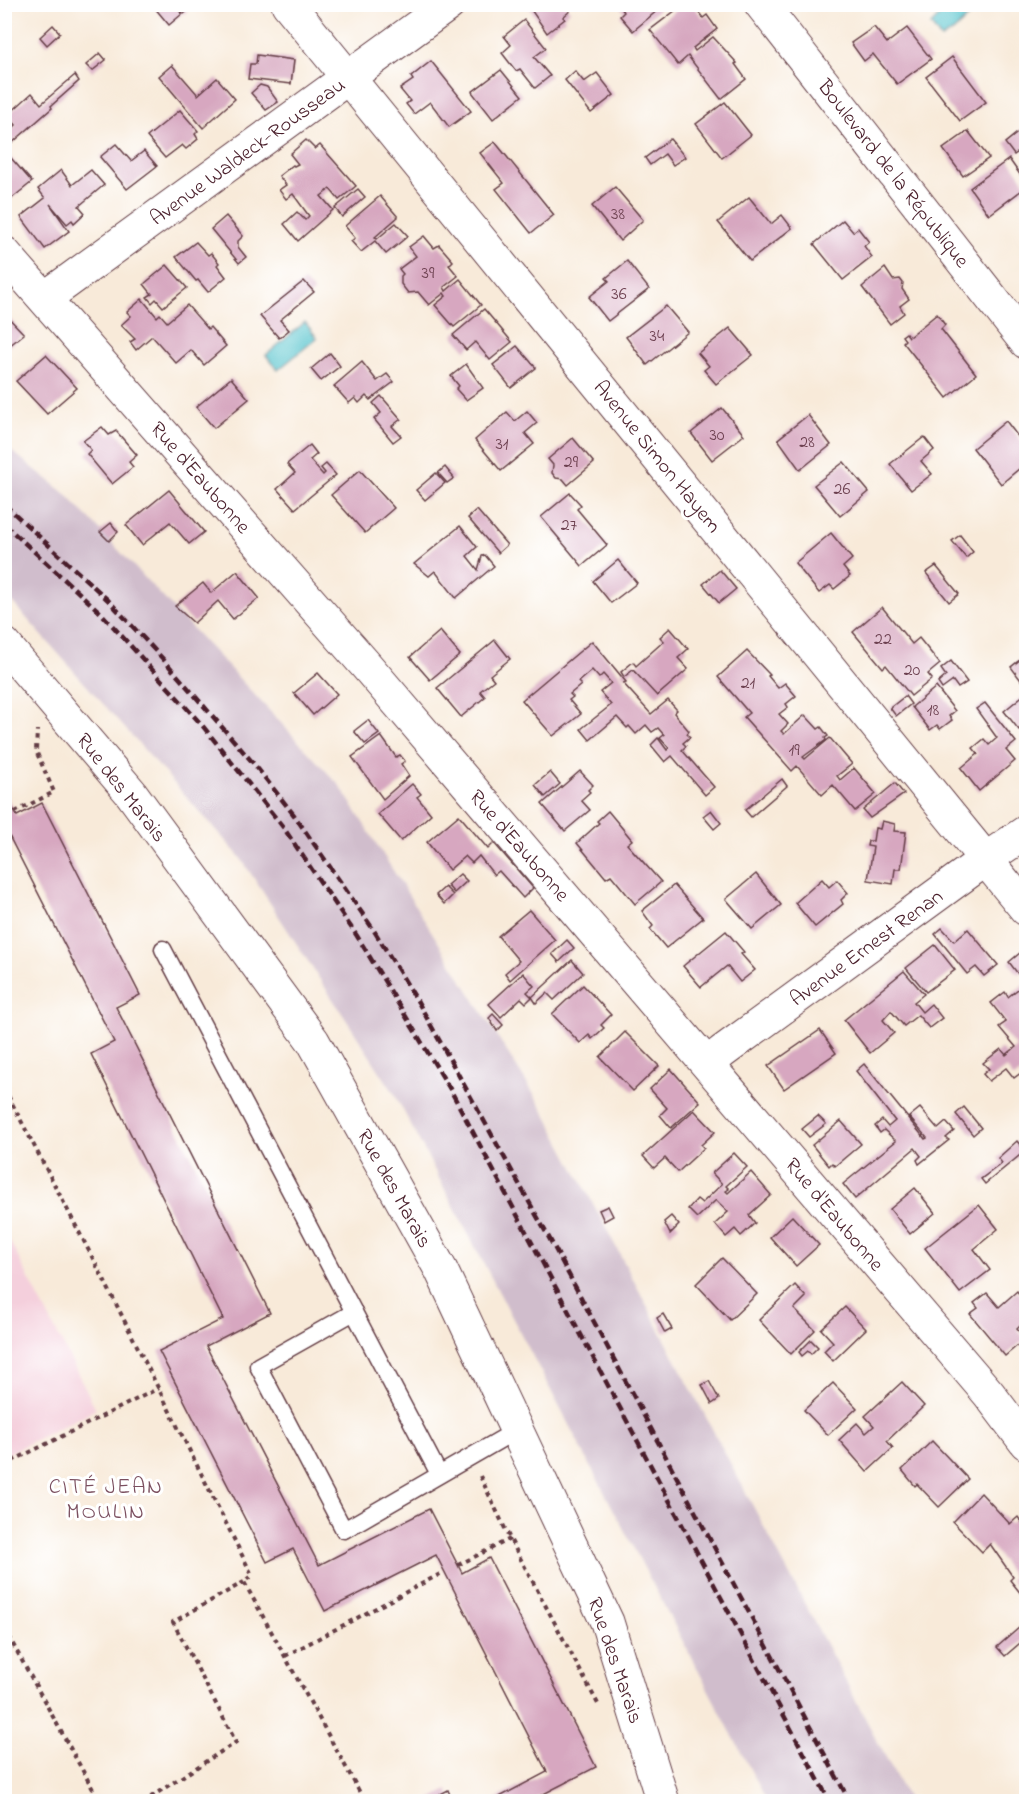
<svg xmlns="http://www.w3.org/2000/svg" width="1031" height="1806" font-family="'Indie Flower',sans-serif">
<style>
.built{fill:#f4cfdc}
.industrial{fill:#d0bdcc}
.water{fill:#57c4cd;stroke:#50727c;stroke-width:1.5}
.building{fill:#d7a7c0}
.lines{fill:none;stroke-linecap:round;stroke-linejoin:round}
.lane-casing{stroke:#643d45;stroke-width:19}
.street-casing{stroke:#643d45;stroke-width:35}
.path{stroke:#643d45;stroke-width:4;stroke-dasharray:4.5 4.5;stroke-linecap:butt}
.lane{stroke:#fff;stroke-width:16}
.street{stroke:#fff;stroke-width:33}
.rail{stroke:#4a1f2b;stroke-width:4.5;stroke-dasharray:9 4.5;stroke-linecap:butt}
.labels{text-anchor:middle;stroke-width:6;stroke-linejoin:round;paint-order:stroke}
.number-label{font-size:18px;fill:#6d4150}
.street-label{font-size:21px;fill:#4a1f2b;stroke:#fff}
.neighbourhood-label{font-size:22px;letter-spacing:1.5px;fill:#7b4f5f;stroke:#fff}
</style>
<rect width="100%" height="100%" fill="#fff"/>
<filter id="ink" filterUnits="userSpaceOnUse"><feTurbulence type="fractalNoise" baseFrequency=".0167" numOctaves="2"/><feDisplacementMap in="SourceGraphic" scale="12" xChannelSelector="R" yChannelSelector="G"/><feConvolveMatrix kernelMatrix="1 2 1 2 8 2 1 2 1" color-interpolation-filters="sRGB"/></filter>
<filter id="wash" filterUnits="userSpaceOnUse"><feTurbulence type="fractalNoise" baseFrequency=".008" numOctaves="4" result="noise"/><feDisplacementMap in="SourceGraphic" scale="24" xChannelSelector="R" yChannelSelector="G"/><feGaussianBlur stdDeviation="1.35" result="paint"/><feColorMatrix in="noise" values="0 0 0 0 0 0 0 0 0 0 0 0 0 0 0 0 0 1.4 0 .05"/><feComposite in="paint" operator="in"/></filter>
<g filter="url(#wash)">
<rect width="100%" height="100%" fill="#f8ead9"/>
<path class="built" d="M5,1232l91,177 -91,46h-1z"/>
<path class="industrial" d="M4,445l61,48 275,293 203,323 366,692h-142l-373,-708 -154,-236 -235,-263z"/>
<g class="water">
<path d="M957,5l11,12 -14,14 -13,8 -10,-14 11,-12z"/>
<path d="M305,322l12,16 -39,32 -12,-15z"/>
</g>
<g id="blocks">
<g class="building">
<path d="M157,4h17l8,10 -13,11 -15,-18z"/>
<path d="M176,4h19l-11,10z"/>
<path d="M527,4h38l5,7 -7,6 2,2 -18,14z"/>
<path d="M618,4h47l-32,27 -13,-15 4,-4z"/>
<path d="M684,4h8l11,14 4,-3 10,14 -24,19 2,3 18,-14 24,26 -2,1 11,15 -25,20 -33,-43 -10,9 -28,-35z"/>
<path d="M524,20l22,28 -12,9 16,19 -15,12 -15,-19 -4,2 -14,-18 9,-8 -7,-9z"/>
<path d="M53,25l7,8 -13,12 -7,-8z"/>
<path d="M874,27l13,16 20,-15 24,31 -34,25 -24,-30 -9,7 -13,-18z"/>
<path d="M100,53l6,7 -14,11 -6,-6z"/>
<path d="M257,55l37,5 -3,24 -43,-5 2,-15h6z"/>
<path d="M952,57l34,45 -26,19 -34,-44z"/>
<path d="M431,61l40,50 -22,16 -19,-25 -16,12 -8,-10 4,-3 -10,-12 13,-9 -2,-3z"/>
<path d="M172,65l26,30 19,-17 18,21 -32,29 -44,-52z"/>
<path d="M501,70l21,26 -29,23 -21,-27z"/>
<path d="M575,71l9,11 13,-9 17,22 -23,18 -26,-33z"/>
<path d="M75,75l4,6 -28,25 1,2 -48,42v-32l9,10 3,-3 -8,-10 24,-22 9,11z"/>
<path d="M260,85l7,2 11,15 -12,8 -15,-17z"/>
<path d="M725,102l26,33 -29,23 -26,-34z"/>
<path d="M180,110l18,21 -3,3 3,5 -12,10 -4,-4 -17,13 -18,-21z"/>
<path d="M1026,126v20l-12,9 -9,-12z"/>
<path d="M968,131l21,27 -26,18 -20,-27z"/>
<path d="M670,139l15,18 -12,8 -8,-11 -15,11 -5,-7z"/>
<path d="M306,140l9,9 5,-4 36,41 -17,14 -9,-11 -9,7 12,14 -35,31 -14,-17 13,-12 8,8 4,-4 -16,-22 -7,5 -7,-9 7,-5 -7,-9 14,-11 1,1 4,-2 -8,-10z"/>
<path d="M495,142l59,73 -23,18 -35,-44 8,-6 -24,-30z"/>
<path d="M116,144l15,17 13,-10 13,15 -30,23 -27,-32z"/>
<path d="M4,150l28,32 -26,21 -2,-2z"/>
<path d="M1009,159l17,24v4l-37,28 -19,-27z"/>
<path d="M61,170l11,15 19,-15 13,15 -25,21 6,7 -11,10 -2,-3 -5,4 -17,-20 19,27 -24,18 -24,-32 24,-19 -7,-9z"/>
<path d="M615,187l28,33 -23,21 -28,-35z"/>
<path d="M358,189l7,8 -23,20 -7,-9z"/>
<path d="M380,196l18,21 -23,20 2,2 19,-16 12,13 -22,18 -11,-13 -14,11 -10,-11 4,-3 -10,-12z"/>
<path d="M749,197l22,27 11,-9 10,13 -42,33 -32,-39z"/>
<path d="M226,216l17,20 -5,5v6l8,10 -7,6 -28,-34z"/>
<path d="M843,220l10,12 5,-4 11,14 -5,4 8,11 -29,23 -29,-36z"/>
<path d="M424,236l10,12 5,-3 14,16 -4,4 9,11 -14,11 2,4 14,-12 21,26 -27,22 -19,-22 11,-9 -2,-3 -15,12 -11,-13 -10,1 -7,-9v-8l2,-2 -4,-5 17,-13 -7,-9z"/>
<path d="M196,242l12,13 3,-2 8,10 -2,2 9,12 -18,15 -10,-12 -2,1 -20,-24z"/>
<path d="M627,261l22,28 -41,32 -19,-24 20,-16 -3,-3z"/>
<path d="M167,265l20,23 -24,19 -7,-8 -4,4 -5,-6 5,-3 -8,-10z"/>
<path d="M885,268l8,12 7,-1 3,4 -1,6 7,10 -9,7 4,7 -14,11 -28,-37z"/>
<path d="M304,281l10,11 -34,28 9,10 -10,8 -19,-22z"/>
<path d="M142,299l15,18 3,-3 7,8 20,-17 21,24 2,-2 16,19 -22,19 -13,-15 -15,13 -24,-27 -16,14 -6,-8 5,-3 -14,-14 10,-9 -4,-4z"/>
<path d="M666,306l22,26 -41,33 -21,-28z"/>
<path d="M484,309l28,33 -22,18 -15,-18 -9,8 -13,-15z"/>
<path d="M4,313l20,21 -20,16z"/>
<path d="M937,314l8,11 -4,4 35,45 -29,24 -44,-56 2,-2 -3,-4 4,-3 3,4z"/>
<path d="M730,328l23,27 -37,29 -12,-14 5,-4 -11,-13z"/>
<path d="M517,346l19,22 -25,20 -18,-23z"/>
<path d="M330,353l10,13 -19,15 -10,-12z"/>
<path d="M46,355l31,33 -30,26 -31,-33z"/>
<path d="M362,362l15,19 10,-7 7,8 -24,18 -4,-4 -7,7 -4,-5 -6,5 -15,-17z"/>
<path d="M466,364l17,24 -17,12 -10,-11 3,-3 -8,-10z"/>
<path d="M231,378l18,21 -35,29 -18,-21z"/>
<path d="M381,396l20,23 -9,7 9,10 -8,6 -19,-23 7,-6 -8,-10z"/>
<path d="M722,408l22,27 -32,25 -21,-27z"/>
<path d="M527,411l10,12 -12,10 9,11 -33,27 -26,-31 32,-28 8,9z"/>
<path d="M808,415l23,30 -31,25 -22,-31z"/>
<path d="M1006,421l20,26v16l-25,21 -28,-36z"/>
<path d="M102,427l7,8 7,-4 21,24 -8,7 4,5 -21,17 -25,-30 4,-4 -8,-9z"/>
<path d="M924,437l10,13 -13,11 11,13 -21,16 -21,-26z"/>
<path d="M573,438l21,25 -26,22 -5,-6 -7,-1 -4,-5 1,-8 -5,-6z"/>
<path d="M310,445l7,9 -7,6 13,15 2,-2 -4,-5 5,-4 10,11 -41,34 -18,-20 18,-16 -8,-9z"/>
<path d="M844,462l25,30 -29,24 -26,-31z"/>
<path d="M445,467l9,11 -7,5 -9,-10z"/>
<path d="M360,470l34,38 -29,25 -34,-38z"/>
<path d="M436,473l9,10 -20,17 -9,-10z"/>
<path d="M169,490l35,42 -15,12 -19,-22 -28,23 -16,-20z"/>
<path d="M570,493l11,12 -4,4 30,36 -25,21 -41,-49z"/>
<path d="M477,510l30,35 -9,8 -30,-35z"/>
<path d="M111,523l7,9 -9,9 -9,-9z"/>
<path d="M460,526l17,21 -10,9 11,14 4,-14 3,-1 9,11 -38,32 -21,-27 -6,5 -15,-12z"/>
<path d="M831,533l21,26 -9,8 7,9 -16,13 -4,-4 -11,8 -24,-30z"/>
<path d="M960,535l13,17 -7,6 -14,-17z"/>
<path d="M618,560l19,23 -26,20 -18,-22z"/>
<path d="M936,566l23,28 -10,8 -23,-29z"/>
<path d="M720,570l16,19 -17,14 -16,-19z"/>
<path d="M237,571l22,27 -26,21 -15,-18 -24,22 -19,-17 28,-23 8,10z"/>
<path d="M882,607l30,37 7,-6 21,26 -12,10 4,5 -21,17 -25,-31 -3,3 -30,-36z"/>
<path d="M670,628l18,21 -10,9 10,11 -31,27 -24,-26 -9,7 -3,-5 12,-10 3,4 28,-25 -4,-4z"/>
<path d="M440,631l20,24 -30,25 -20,-23z"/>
<path d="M495,640l15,19 -20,16 4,5 -14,11 5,6 -24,20 -24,-29z"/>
<path d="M592,641l34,41 -3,1 28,31 17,-14 9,10 -3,3 15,18 -2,3 3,3 -7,6 3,3 -4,4 32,37 -9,8 -33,-39 -7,6 -14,-17 7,-7 9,12 2,-2 -9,-10 4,-3 -6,-7 -6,4 -6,-7 -10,9 -7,-8 -2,2 -10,-11 -27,23 -9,-11 30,-24 -11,-13 11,-9 -8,-9 -4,4 -7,-8 -14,12 3,3 -11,9 3,3 -4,3 12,14 -28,22 -31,-36z"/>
<path d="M747,651l23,24 -2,1 10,12 7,-5 11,13 -10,8 2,3 -9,7 9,10 -7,7 3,3 21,-19 13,14 3,-2 7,9 -3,2 1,2 -23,17 2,2 25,-21 22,26 -15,12 3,4 14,-12 22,26 -21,17 -22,-26 -11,10 -25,-29 -5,5 -48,-54 5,-4 -31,-36z"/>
<path d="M1026,655v32l-15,-20z"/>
<path d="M951,661l16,21 -9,6 -5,-7 -11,8 -4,-6 8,-7 -5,-7z"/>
<path d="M318,673l19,21 -24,21 -19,-22z"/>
<path d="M936,687l19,24 -6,5 3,4 -12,9 -3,-4 -7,5 -18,-23z"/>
<path d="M1026,693v31l-7,6 -15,-19z"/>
<path d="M905,696l6,8 -15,12 -6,-8z"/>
<path d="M985,703l31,39 -10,8 9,11 -36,30 -18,-23 17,-14 -5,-6 11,-9 5,6 8,-7 -21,-29z"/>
<path d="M368,720l11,14 -14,10 -11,-13z"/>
<path d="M381,736l15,21 4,-2 5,6 -4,3 8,12 -26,23 -31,-42z"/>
<path d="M580,771l13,14 -5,5 2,2 -9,8 9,10 -25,21 -23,-27z"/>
<path d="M550,772l10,12 -15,13 -10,-12z"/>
<path d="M782,779l5,7 -36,31 -6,-7z"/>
<path d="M895,783l9,11 -34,24 -7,-8z"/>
<path d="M412,784l9,10 -4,3 14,17 -30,27 -23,-27z"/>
<path d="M4,792l13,24 25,-13 98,192 -24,12 154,306 -64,33 113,219 110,-56 33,64 27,-15 107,209 -68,35h-38l57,-30 -111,-217 -111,56 -32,-62 -26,13 -108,-211 64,-32 -132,-265 23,-12 -110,-216z"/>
<path d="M711,810l10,13 -7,6 -11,-13z"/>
<path d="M608,811l24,29 -5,4 34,38 -26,22 -24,-29 -5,3 -29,-35 22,-20 -2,-2z"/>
<path d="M459,815l29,34 6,-6 39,45 -10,10 -24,-27 -5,4 -15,-19 -7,7 -7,-7 -16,14 -22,-28z"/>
<path d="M882,821l13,3 -1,7 12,1 -5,37h-6l-2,15 -25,-4 5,-33 -6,-1 1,-5h5l2,-13 5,1z"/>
<path d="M460,874l7,7 -13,12 -7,-8z"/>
<path d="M756,874l25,31 -29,24 -26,-30z"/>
<path d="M822,879l7,8 8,-7 11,13 -7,7 2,4 -28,23 -20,-24z"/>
<path d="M674,885l29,33 -37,30 -16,-19 3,-3 -11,-15z"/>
<path d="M445,887l8,8 -9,9 -8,-9z"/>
<path d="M529,910l26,30 -45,40 -5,-7 14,-12 -21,-25z"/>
<path d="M942,928l12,13 14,-12 30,36 -14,11 -8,-9 -9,7 -32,-40z"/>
<path d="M726,931l18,21 -3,2 14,16 -15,12 -13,-16 -26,21 -18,-21z"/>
<path d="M567,940l7,8 -15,14 -7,-8z"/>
<path d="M935,945l20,25 -29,22 -20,-24z"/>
<path d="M1026,948v19l-8,7 -9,-12z"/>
<path d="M572,960l11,13 -29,27 -7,-7 -11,10 -4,-6z"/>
<path d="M904,971l20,23 -10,8 8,10 9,-8 11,14 -13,10 -11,-13 -14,11 -13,-15 -8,9 11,13 -24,20 -26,-33z"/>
<path d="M523,973l11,13 -7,6 5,5 -6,6 -5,-5 -20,19 -12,-13z"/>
<path d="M583,985l28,30 -10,10 3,3 -12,11 -3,-4 -9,8 -28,-29z"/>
<path d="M1023,985l3,5v79l-12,9 -8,-10 -17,13 -6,-7 6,-5 -6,-6 18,-14 5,6 10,-8 -17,-20 7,-5 -15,-19 14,-11 3,5z"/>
<path d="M493,1014l10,11 -6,6 -8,-13z"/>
<path d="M820,1030l16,23 -52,36 -16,-23z"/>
<path d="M625,1032l34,34 -26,25 -33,-34z"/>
<path d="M864,1064l61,75 2,-1 -18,-21 11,-9 18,21 8,-7 8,9 -8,7 3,2 -30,24 -2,-4 4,-4 -6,-8 -60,51 -12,-15 53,-43 -12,-11 -4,3 -5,-7 7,-6 6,7 7,-6 -39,-50z"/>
<path d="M671,1069l29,33 -29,26 -11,-13 7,-7 -17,-19z"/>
<path d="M964,1107l17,21 -8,7 -17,-21z"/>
<path d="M694,1110l21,22 -14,13 3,3 -26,24 -13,-14 -11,10 -11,-12z"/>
<path d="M818,1116l8,8 -17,13 -7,-8z"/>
<path d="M841,1121l20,23 -26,22 -3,-3 -3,3 -17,-21z"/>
<path d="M1017,1141l8,10 -40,33 -4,-5 21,-16 -4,-5z"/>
<path d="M734,1153l13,14 -21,19 3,3 -3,2 2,2 23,-21 20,23 -22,20 6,8 -14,13 -6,-7 -9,8 -11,-13 13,-12 -12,-12 -19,18 -9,-9 9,-10 5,4 20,-19 -10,-11z"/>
<path d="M915,1188l20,25 -25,21 -20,-25z"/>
<path d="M979,1205l19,24 -24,20 16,21 -30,23 -35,-45z"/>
<path d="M608,1206l5,10 -9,5 -5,-11z"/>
<path d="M671,1216l8,9 -9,9 -6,-12z"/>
<path d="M792,1216l27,29 -23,21 -26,-29z"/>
<path d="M722,1258l35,36 -27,26 -34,-36z"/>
<path d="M795,1285l11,12 -12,12 21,21 -24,24 -32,-34z"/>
<path d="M1017,1291l9,12v17l-9,9 8,10 -20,17 -35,-42 8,-6 -4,-5 13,-10 12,14z"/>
<path d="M845,1307l21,22 -33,32 -9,-10 9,-9 -12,-13z"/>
<path d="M663,1314l9,15 -7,4 -8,-15z"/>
<path d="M811,1340l7,7 -7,7 -3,-3 -6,5 -3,-4z"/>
<path d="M709,1381l10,18 -7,5 -10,-19z"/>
<path d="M902,1382l22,24 -37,35 6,7 -26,24 -28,-32 18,-17 9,10 8,-7 -9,-10z"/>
<path d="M833,1383l24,25 -29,27 -24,-25z"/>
<path d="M932,1441l36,38 -29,28 -22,-23 -2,2 -13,-16z"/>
<path d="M981,1493l29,31 8,-7 8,11v72l-16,-20 3,-3 -23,-33 -8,8 -29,-30z"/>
<path d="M1020,1627l6,7v4l-21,18 -8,-9z"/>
<path d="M448,1790l5,12h-27z"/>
</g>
</g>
</g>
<g filter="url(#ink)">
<use href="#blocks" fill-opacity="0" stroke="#643d45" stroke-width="1.5"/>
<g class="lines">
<defs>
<g id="lane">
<path d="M163,949l276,525"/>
<path d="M354,1312l-96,54 86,164 173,-100"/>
</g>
<g id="street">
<path d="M288,4l738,905"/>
<path d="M761,4l265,338"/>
<path d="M4,253l360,410 625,731 37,49"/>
<path d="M45,298l404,-294"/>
<path d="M4,644l127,149 182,248 128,229 166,352 56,180"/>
<path d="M708,1064l14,-12 264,-193 40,-27"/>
</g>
</defs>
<use href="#lane" class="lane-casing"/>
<use href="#street" class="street-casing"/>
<g class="path">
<path d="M15,812l39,-20 -18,-41 1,-21"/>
<path d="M4,1088l97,186 151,301 -8,7 120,218 -3,2"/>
<path d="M4,1465l155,-77"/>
<path d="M480,1476l30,63 88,165"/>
<path d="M458,1565l52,-26"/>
<path d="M4,1628l96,174"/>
<path d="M285,1656l159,-84"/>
<path d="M143,1802l93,-60 -63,-120 71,-40"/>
</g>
<use href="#lane" class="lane"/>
<use href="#street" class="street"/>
<g class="rail">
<path d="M4,504l104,96 55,59 91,105 40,51 79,114 45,73 135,243 297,557"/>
<path d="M4,524l97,89 101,112 81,102 74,109 93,153 380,713"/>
</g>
</g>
</g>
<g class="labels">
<g class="number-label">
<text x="618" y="219">38</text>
<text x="428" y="278">39</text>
<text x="619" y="299">36</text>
<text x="657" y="341">34</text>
<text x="717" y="440">30</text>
<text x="807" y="447">28</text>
<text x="502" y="449">31</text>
<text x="571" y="467">29</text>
<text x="842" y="494">26</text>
<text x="569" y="530">27</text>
<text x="883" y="644">22</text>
<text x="912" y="675">20</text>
<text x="748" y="688">21</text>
<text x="933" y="715">18</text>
<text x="794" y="755">19</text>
</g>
<g class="street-label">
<text transform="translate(247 151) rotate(-36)" y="7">Avenue Waldeck-Rousseau</text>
<text transform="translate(894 173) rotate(52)" y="7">Boulevard de la République</text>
<text transform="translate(658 456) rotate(51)" y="7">Avenue Simon Hayem</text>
<text transform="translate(201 477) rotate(49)" y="7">Rue d'Eaubonne</text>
<text transform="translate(122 787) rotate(52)" y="7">Rue des Marais</text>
<text transform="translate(520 845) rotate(49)" y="7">Rue d'Eaubonne</text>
<text transform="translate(866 947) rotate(-36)" y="7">Avenue Ernest Renan</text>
<text transform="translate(395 1188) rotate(61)" y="7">Rue des Marais</text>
<text transform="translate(835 1214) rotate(50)" y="7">Rue d'Eaubonne</text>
<text transform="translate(616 1660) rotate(71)" y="7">Rue des Marais</text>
</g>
<g class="neighbourhood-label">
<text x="106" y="1493">CITÉ JEAN<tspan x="106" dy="25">MOULIN</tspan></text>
</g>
</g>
<rect width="1031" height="1806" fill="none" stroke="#fff" stroke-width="24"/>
</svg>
